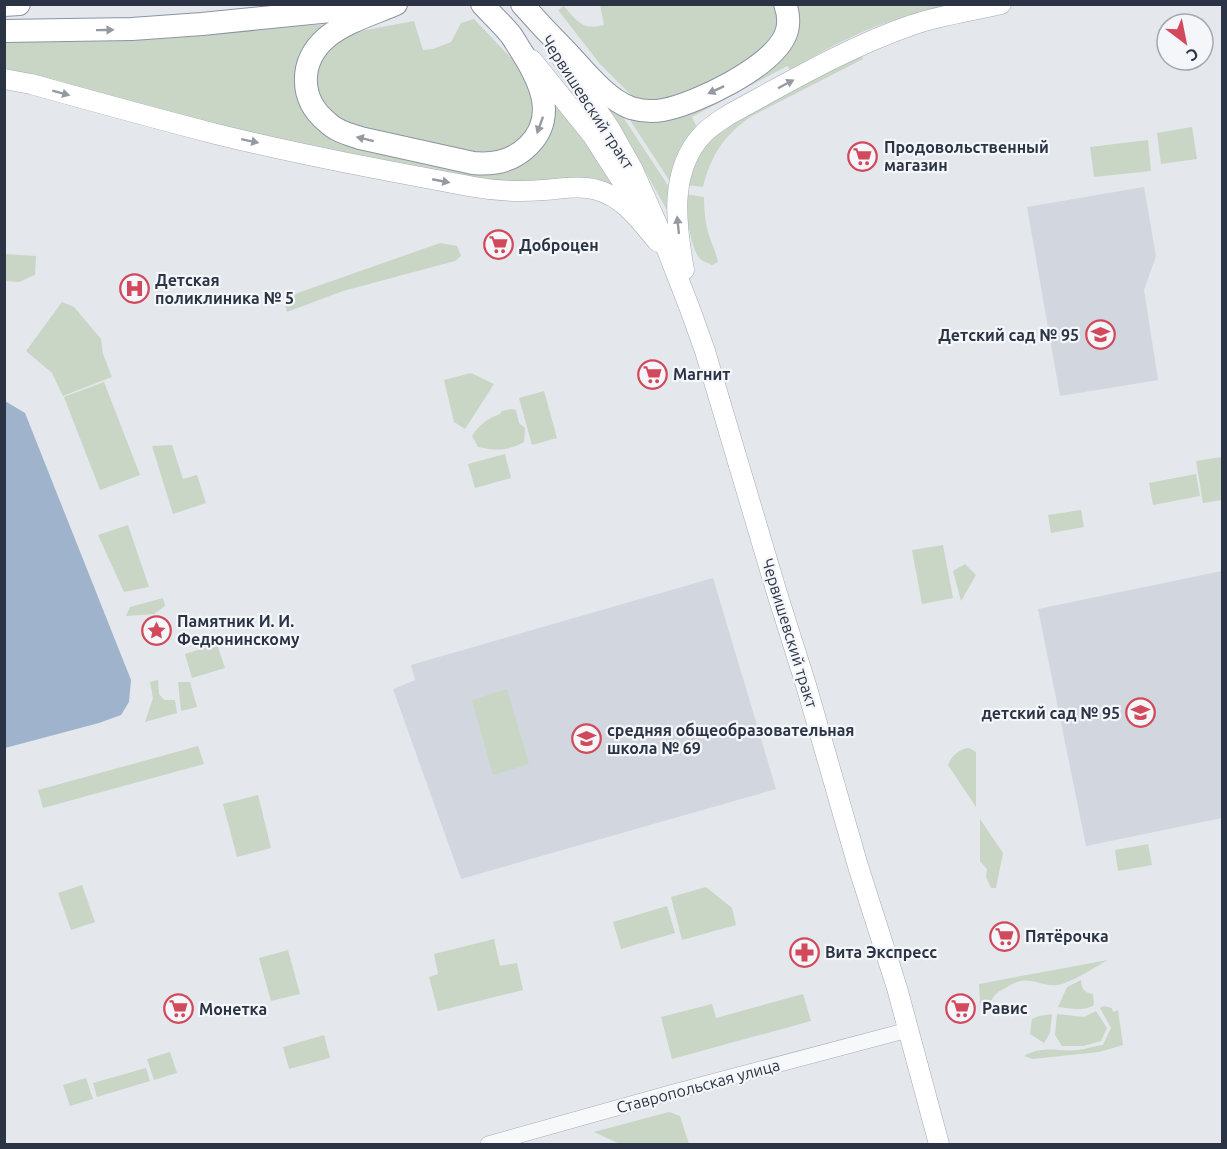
<svg xmlns="http://www.w3.org/2000/svg" width="1227" height="1149" font-family="Ubuntu,sans-serif">
<style>
.built{fill:#d2d6de}
.green{fill:#c9d6c5}
.water{fill:#9fb4cc}
.lines{fill:none;stroke-linecap:round;stroke-linejoin:round}
.minor-casing{stroke:#a9aeb7;stroke-width:16}
.major-casing{stroke:#a3abb8;stroke-width:21}
.highway-casing{stroke:#8b94a3;stroke-width:24}
.minor{stroke:#f7f8fa;stroke-width:15}
.major{stroke:#fff;stroke-width:20}
.highway{stroke:#fff;stroke-width:22}
.oneway{fill:#959aa2}
.labels{text-anchor:middle;stroke-width:4.5;stroke-linejoin:round;paint-order:stroke}
.street-label{font-size:16px;fill:#2b3445;stroke:#f4f6f9}
.poi-label{font-size:16px;font-weight:bold;fill:#2b3445;stroke:#f4f6f9;text-anchor:start}
</style>
<rect width="100%" height="100%" fill="#e4e7ec"/>
<g class="built">
<path d="M1144,187l12,69 -12,34 14,90 -98,16 -33,-189z"/>
<path d="M1222,571v247l-136,28 -48,-237z"/>
<path d="M713,578l63,211 -315,90 -68,-190 22,-9 -4,-15z"/>
</g>
<g class="green">
<path d="M600,5h176l3,16 -8,21 -45,33 -65,28 -25,-4 -7,-6 -29,-29 -42,-54 6,-4c13,15 18,25 40,19z"/>
<path d="M794,5h161c-17,4 -34,7 -50,12 -40,11 -79,31 -114,53l-4,-4 -95,51 6,13 -27,53 -45,-69 125,-32z"/>
<path d="M474,19l53,56 10,20 -7,40 -37,22 -144,-30 -26,-19 -9,-28 7,-24 10,-12 24,-12 59,-11 9,29 10,-1 18,-7 10,-19z"/>
<path d="M331,24l-25,86 198,59 46,-78 70,101 -118,-8 -142,-27 -169,-38 -186,-50 -1,-27 117,-1 54,-3 102,-11z"/>
<path d="M855,56h7l1,3 -111,57c-28,19 -41,39 -49,71l-16,-2 2,-13 14,-27 21,-19z"/>
<path d="M599,97l20,14 52,79 1,29 -36,-64z"/>
<path d="M1192,127l5,32 -36,5 -4,-31z"/>
<path d="M1148,140l3,31 -57,6 -4,-30z"/>
<path d="M685,194l19,3c0,12 1,24 4,35 3,11 8,19 10,30l-6,3c-3,-2 -6,-2 -9,-4 -13,-7 -17,-52 -18,-67z"/>
<path d="M440,243l17,3 4,10 -6,5 -112,30 -56,21 -3,-10 8,-7z"/>
<path d="M5,254l31,2 -1,19 -16,7 -14,-1z"/>
<path d="M62,302l12,5 27,32 2,15 9,23 -49,19 -11,-23 -26,-22z"/>
<path d="M471,373l23,11 -29,45 -11,-7 -10,-42z"/>
<path d="M104,382l36,93 -40,15 -36,-93z"/>
<path d="M544,391l13,47 -25,7 -13,-47z"/>
<path d="M511,409l5,1 3,13 6,5 -1,14c-16,9 -28,9 -46,5l-6,-11c8,-12 15,-17 28,-22l2,-3z"/>
<path d="M172,445l11,34 14,-4 9,28 -33,11 -21,-68z"/>
<path d="M505,454l6,24 -36,10 -7,-24z"/>
<path d="M1222,457v43l-19,3 -7,-42z"/>
<path d="M1196,474l4,22 -47,9 -4,-22z"/>
<path d="M1081,510l3,17 -33,6 -3,-18z"/>
<path d="M128,525l21,62 -25,5 -26,-57z"/>
<path d="M943,545l10,53 -31,6 -10,-54z"/>
<path d="M965,564l11,11 -15,26 -8,-30z"/>
<path d="M163,598l2,8 -11,8 -28,2 4,-9z"/>
<path d="M217,644l8,24 -33,10 -7,-24z"/>
<path d="M158,680l1,14 5,6h11l2,13 -32,9 8,-24 -3,-16z"/>
<path d="M178,682h12l7,25 -16,4z"/>
<path d="M507,689l22,75 -36,11 -21,-75z"/>
<path d="M198,746l6,18 -161,44 -5,-18z"/>
<path d="M969,748l7,4v55l-28,-42c3,-9 11,-16 21,-17z"/>
<path d="M258,795l13,53 -34,9 -14,-53z"/>
<path d="M980,819l23,34 -7,35h-5l-5,-11 1,-8 -7,-8z"/>
<path d="M1148,844l4,21 -34,6 -3,-21z"/>
<path d="M82,885l13,37 -24,8 -13,-37z"/>
<path d="M706,887l26,21 4,17 -54,15 -11,-43z"/>
<path d="M667,906l8,27 -54,16 -8,-27z"/>
<path d="M494,939l6,27 17,-3 6,27 -85,21 -9,-34 9,-3 -4,-20z"/>
<path d="M288,950l12,44 -29,7 -12,-43z"/>
<path d="M1108,960c-15,8 -30,19 -46,24 -22,6 -30,-13 -55,3 -9,5 -12,6 -17,16l-10,1 -1,-20z"/>
<path d="M1081,980c0,9 4,13 12,14l1,11c-11,7 -25,3 -36,2l9,-20z"/>
<path d="M803,994l8,27 -139,38 -11,-42 51,-13 4,14z"/>
<path d="M1104,1006l8,2 1,4 5,-2 5,35 -24,7 -66,7 -9,-3c19,-11 34,-4 54,-6 8,-1 16,-4 25,-5l8,-17 -11,-20z"/>
<path d="M1096,1011l11,17 -6,13 -18,5h-21l-7,-11 2,-21 27,3z"/>
<path d="M1052,1014l-2,19 -6,10 -14,-9 2,-15 7,-3z"/>
<path d="M324,1035l6,23 -41,11 -6,-22z"/>
<path d="M170,1052l7,21 -23,7 -7,-21z"/>
<path d="M146,1068l4,13 -53,16 -4,-14z"/>
<path d="M86,1078l7,21 -23,7 -7,-21z"/>
<path d="M669,1112l11,4 9,28h-69l-26,-12z"/>
</g>
<path class="water" d="M5,401l20,12 106,267 -2,22 -8,13 -22,8 -94,25z"/>
<g class="lines">
<defs>
<path id="minor" d="M488,1144l182,-51 238,-63"/>
<g id="major">
<path d="M561,57l49,72 23,41 24,54 33,85 15,42 71,239 30,95 52,181 39,122 42,156"/>
<path d="M532,60l61,76 47,73"/>
<path d="M4,79l27,5c61,17 123,34 185,50 85,21 172,37 258,53 23,4 46,5 69,3 17,-1 37,-5 54,0 27,7 44,32 61,52"/>
<path d="M684,270c-8,-45 -16,-100 20,-137 8,-8 17,-13 26,-19 59,-32 118,-67 182,-89 29,-10 59,-14 89,-21"/>
</g>
<g id="highway">
<path d="M396,4c-23,10 -51,18 -70,34 -27,24 -27,61 1,84 9,9 21,12 33,16l113,25c20,2 40,-2 55,-17 29,-28 13,-63 -5,-92 -4,-6 -8,-13 -12,-19 -9,-11 -20,-21 -29,-31"/>
<path d="M522,4c14,16 29,32 44,47 19,20 39,47 65,57 10,3 21,4 32,2 33,-6 107,-42 122,-74 5,-11 4,-21 0,-32"/>
<path d="M4,5l15,-1"/>
<path d="M4,31l128,-2 70,-5 169,-17"/>
</g>
</defs>
<use href="#minor" class="minor-casing"/>
<use href="#major" class="major-casing"/>
<use href="#highway" class="highway-casing"/>
<use href="#minor" class="minor"/>
<use href="#major" class="major"/>
<use href="#highway" class="highway"/>
</g>
<defs><path id="oneway-solid" d="M-6-.8H1V-3.2L6.5 0L1 3.2V.8H-6Z" transform="scale(1.5)"/></defs>
<g class="oneway">
<use href="#oneway-solid" transform="translate(105 30) rotate(-1)"/>
<use href="#oneway-solid" transform="translate(786 84) rotate(-28)"/>
<use href="#oneway-solid" transform="translate(716 90) rotate(155)"/>
<use href="#oneway-solid" transform="translate(61 93) rotate(15)"/>
<use href="#oneway-solid" transform="translate(540 125) rotate(110)"/>
<use href="#oneway-solid" transform="translate(365 139) rotate(-166)"/>
<use href="#oneway-solid" transform="translate(250 141) rotate(12)"/>
<use href="#oneway-solid" transform="translate(441 181) rotate(11)"/>
<use href="#oneway-solid" transform="translate(678 225) rotate(-96)"/>
</g>
<defs>
<symbol id="supermarket-ring" viewBox="-11 -11 22 22"><circle r="9.5" fill="#f4f6f9" stroke="#d1495b" stroke-width="1.5"/><path d="M-6-5.5h2.5l.6 2H6L4.5 2H-2.5L-4.4-4H-6ZM-1.5 3.2a1.3 1.3 0 1 0 .1 0ZM3 3.2a1.3 1.3 0 1 0 .1 0Z" fill="#d1495b"/></symbol>
<symbol id="hospital-ring" viewBox="-11 -11 22 22"><circle r="9.5" fill="#f4f6f9" stroke="#d1495b" stroke-width="1.5"/><path d="M-5-5h3v3.5h4V-5h3V5h-3V1.5h-4V5h-3Z" fill="#d1495b"/></symbol>
<symbol id="school-ring" viewBox="-11 -11 22 22"><circle r="9.5" fill="#f4f6f9" stroke="#d1495b" stroke-width="1.5"/><path d="M0-5L7-2L0 1L-7-2ZM-4 1L0 2.5L4 1V4Q0 6-4 4Z" fill="#d1495b"/></symbol>
<symbol id="sight-ring" viewBox="-11 -11 22 22"><circle r="9.5" fill="#f4f6f9" stroke="#d1495b" stroke-width="1.5"/><path d="M0-6L1.8-2.2L6-1.7L2.9 1.2L3.7 5.4L0 3.3L-3.7 5.4L-2.9 1.2L-6-1.7L-1.8-2.2Z" fill="#d1495b"/></symbol>
<symbol id="pharmacy-ring" viewBox="-11 -11 22 22"><circle r="9.5" fill="#f4f6f9" stroke="#d1495b" stroke-width="1.5"/><path d="M-2-6h4v4h4v4h-4v4h-4v-4h-4v-4h4Z" fill="#d1495b"/></symbol>
</defs>
<g fill-rule="evenodd">
<use href="#supermarket-ring" x="846" y="140" width="33" height="33"/>
<use href="#supermarket-ring" x="482" y="228" width="33" height="33"/>
<use href="#hospital-ring" x="118" y="272" width="33" height="33"/>
<use href="#school-ring" x="1084" y="318" width="33" height="33"/>
<use href="#supermarket-ring" x="636" y="358" width="33" height="33"/>
<use href="#sight-ring" x="140" y="614" width="33" height="33"/>
<use href="#school-ring" x="1124" y="696" width="33" height="33"/>
<use href="#school-ring" x="570" y="722" width="33" height="33"/>
<use href="#supermarket-ring" x="988" y="920" width="33" height="33"/>
<use href="#pharmacy-ring" x="788" y="936" width="33" height="33"/>
<use href="#supermarket-ring" x="944" y="992" width="33" height="33"/>
<use href="#supermarket-ring" x="162" y="992" width="33" height="33"/>
</g>
<g class="labels">
<g class="street-label">
<text transform="translate(588 102) rotate(57)" y="6">Червишевский тракт</text>
<text transform="translate(790 633) rotate(73)" y="6">Червишевский тракт</text>
<text transform="translate(698 1086) rotate(-15)" y="6">Ставропольская улица</text>
</g>
<g class="poi-label">
<text x="884" y="153">Продовольственный<tspan x="884" dy="18">магазин</tspan></text>
<text x="519" y="251">Доброцен</text>
<text x="155" y="286">Детская<tspan x="155" dy="18">поликлиника № 5</tspan></text>
<text x="1079" y="341" text-anchor="end">Детский сад № 95</text>
<text x="673" y="380">Магнит</text>
<text x="177" y="627">Памятник И. И.<tspan x="177" dy="18">Федюнинскому</tspan></text>
<text x="1120" y="719" text-anchor="end">детский сад № 95</text>
<text x="607" y="736">средняя общеобразовательная<tspan x="607" dy="18">школа № 69</tspan></text>
<text x="1025" y="942">Пятёрочка</text>
<text x="825" y="958">Вита Экспресс</text>
<text x="982" y="1014">Равис</text>
<text x="199" y="1015">Монетка</text>
</g>
</g>
<rect width="1227" height="1149" fill="none" stroke="#2b3445" stroke-width="12"/>
<g transform="translate(1185 42) rotate(148)"><circle r="28" fill="#f4f6f9" stroke="#a4a8b1" stroke-width="1.5"/>
<path d="M0-4.5L10 22L0 15L-10 22Z" fill="#d1495b"/>
<text y="-9" font-size="16" font-weight="bold" text-anchor="middle" fill="#2b3445">С</text>
</g>
</svg>
